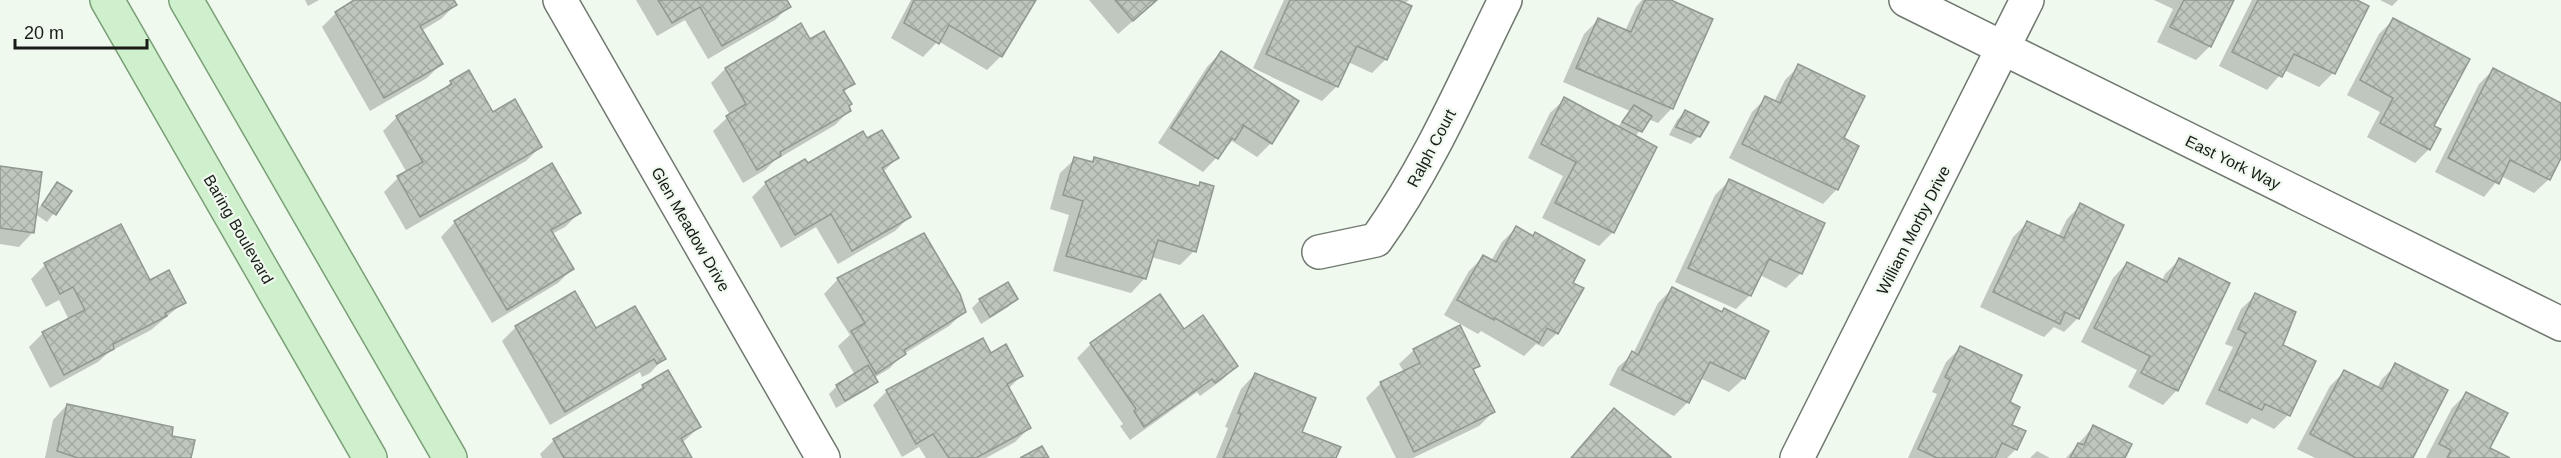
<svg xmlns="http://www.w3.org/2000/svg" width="2561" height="458" font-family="Arial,sans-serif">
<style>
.shadow{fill:#0003}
.building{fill:url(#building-cross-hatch);stroke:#90998f;stroke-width:1.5}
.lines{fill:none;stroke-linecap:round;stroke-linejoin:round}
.minor-casing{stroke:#70796f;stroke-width:36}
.major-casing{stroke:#7a9f77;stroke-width:36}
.minor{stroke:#fff;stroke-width:33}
.major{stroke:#cff0cc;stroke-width:33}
.labels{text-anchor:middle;stroke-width:4.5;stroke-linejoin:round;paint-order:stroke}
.street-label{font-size:16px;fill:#181b18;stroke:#eff9ee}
</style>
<defs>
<pattern id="building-cross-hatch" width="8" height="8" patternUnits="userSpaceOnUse" patternTransform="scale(1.5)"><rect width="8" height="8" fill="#bec7bd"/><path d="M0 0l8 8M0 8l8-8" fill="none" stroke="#a3aaa2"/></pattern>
</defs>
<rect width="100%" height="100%" fill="#eff9ee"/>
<g class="shadow">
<path d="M305,0h14l-11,6z"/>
<path d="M357,0h95l3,5 -14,14 -20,12 20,33 -14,14 -57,33 -48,-84 14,-14z"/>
<path d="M636,0h149l4,6 -14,14 -67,39 -23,-39 -28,16z"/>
<path d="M911,0h123l-33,56 -14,14 -49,-29 -15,16 -32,-19z"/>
<path d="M1089,0h68l-39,34z"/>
<path d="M1284,0h125l-5,4 -18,55 -14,14 -24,-11 -11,24 -15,15 -69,-33z"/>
<path d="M1642,0h25l5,108 -14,15 -10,-4 -13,18 -22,95 -14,14 -57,-28 21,-42 -35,-18 22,-45 15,-14 38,19 -1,3 15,7 13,-17 -67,-29 21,-48 15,-15 26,12 11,-24z"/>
<path d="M2154,0h79l-23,46 -14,14 -39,-18 16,-33z"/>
<path d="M2252,0h101l14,7 -34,66 -14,14 -35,-17 -17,20 -48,-24z"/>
<path d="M2380,0h18l-6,6z"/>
<path d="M2393,20l39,107 -3,22 -14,14 -48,-26 13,-25 -33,-17 32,-61z"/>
<path d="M801,25l9,16 43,42 -10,10 6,18 -14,14 -61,36 -9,9 -22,13 -30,-52 17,-16 -19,-32 14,-14z"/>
<path d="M1221,52l50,91 -14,14 -25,-16 -29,31 -45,-29 49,-76z"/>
<path d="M1799,66l43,73 -5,50 -14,15 -94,-46 23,-46 14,-14 8,4 11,-22z"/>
<path d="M2493,70l68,34v51l-12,24 -15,14 -33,-17 -17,21 -49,-25 44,-88z"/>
<path d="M451,82l90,64 -15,15 -120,69 -22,-38 14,-14 9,-5 -24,-42 14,-14 45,-26z"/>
<path d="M1685,112l14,24 -8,8 -22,-9 8,-15z"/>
<path d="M866,140l31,18 -14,14 26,45 -14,14 -57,33 -22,-37 -35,21 -29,-51 14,-14z"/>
<path d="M1095,158l103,29 3,-3 -7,67 -14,14 -29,-8 -6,21 -14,15 -78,-22 16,-56 -19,-6 10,-36 15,-14 15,4z"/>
<path d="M0,168l35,45 22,-29 13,8 -23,30 -12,-8 -2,18 -14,15 -19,-3z"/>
<path d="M1729,181l94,43 -23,50 -14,14 -26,-13 -10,20 -14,14 -61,-27 40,-87z"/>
<path d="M2081,205l-3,113 -14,14 -10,-5 -10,10 -64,-30 33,-70 14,-14 31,14 9,-18z"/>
<path d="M579,213l-14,14 -13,7 20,35 -14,14 -66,40 -51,-86 14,-15z"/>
<path d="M1516,228l55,55 -14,50 -14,14 -7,-3 -12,12 -43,-25 -3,3 -34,-19 25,-44 14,-14 8,4 11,-19z"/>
<path d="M924,236l40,76 -15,14 -47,29 -12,13 -16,10 2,3 -8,8 -32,19 -7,-14 8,-8 18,-11 -17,-29 12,-11 -26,-41 14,-15z"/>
<path d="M2179,260l49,24 -51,106 -14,15 -35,-18 9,-17 -56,-28 32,-64 14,-15 35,18 3,-7z"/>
<path d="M45,265l139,37 -33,28 -42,22 -11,10 -48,26 -21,-41 14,-14 26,-13 -10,-20 -13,7 -15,-28z"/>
<path d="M1672,289l72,89 -15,14 -29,-14 -12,24 -14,14 -65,-31 9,-18 15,-13 25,-51z"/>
<path d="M2256,295l25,51 7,69 -14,14 -22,-11 -5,6 -42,-20 28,-57 -8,-3 16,-35z"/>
<path d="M1016,299l-8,8 -27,17 -9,-16 8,-8z"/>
<path d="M516,327l80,4 68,27 -14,15 -8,4 -2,-5 -90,53 -48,-84z"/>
<path d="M1184,331l52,35 -14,14 -22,16 -3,-4 -67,48 -10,-14 3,-2 -46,-66 14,-14z"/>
<path d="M1960,348l50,78 6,23 -9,9h-99l29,-64 -5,-2 14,-30z"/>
<path d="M1414,350l64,15 -5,6 20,41 -14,14 -66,32h-17l-30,-60 14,-14 24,-12 -5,-8z"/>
<path d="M990,355l32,20 -14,14 21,39 -14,14 -29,16h-60l-7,-11 -17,10 -29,-52 14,-14z"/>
<path d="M2396,365l16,93h-97l-18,-9 33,-63 14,-14 33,16 5,-9z"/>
<path d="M1255,374l45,59 34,25h-118l12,-30 -3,-1 16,-38z"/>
<path d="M643,386l56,41 -17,16 9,15h-149l-2,-4 14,-14 80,-45z"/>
<path d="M2466,394l22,54 18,10h-80l26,-50z"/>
<path d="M67,405l104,32 18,21h-144l8,-38z"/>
<path d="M2093,427l30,31h-57z"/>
<path d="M2037,451l13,7h-20z"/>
</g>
<g class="building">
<path d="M354,0h100l3,5 -37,21 23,38 -59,34 -49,-86z"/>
<path d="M658,0h129l4,7 -69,39 -22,-39 -28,16z"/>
<path d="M914,0h122l-34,57 -53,-32 -10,19 -35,-21z"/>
<path d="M1115,0h42l-24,21z"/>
<path d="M1290,0h108l14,6 -25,54 -30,-14 -19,41 -72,-33z"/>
<path d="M1645,0h26l42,19 -40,90 -97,-41 22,-50 33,14z"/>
<path d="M2184,0h50l-23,47 -41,-20z"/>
<path d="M2258,0h99l12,6 -34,68 -41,-20 -12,23 -50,-25z"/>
<path d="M2393,18l77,41 -36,67 7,3 -11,21 -50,-27 13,-25 -33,-18z"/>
<path d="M801,23l9,16 14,-8 31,53 -12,6 9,14 -3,2 2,5 -71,41 1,4 -24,14 -31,-54 20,-12 -21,-36z"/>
<path d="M1221,51l78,50 -27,43 -29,-19v2l-8,13 -3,-2 -14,21 -47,-31z"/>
<path d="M1798,64l67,32 -21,42 15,8 -21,44 -96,-46 23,-48 15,7z"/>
<path d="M2493,68l68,35v55l-11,22 -40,-20 -11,24 -51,-26z"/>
<path d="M469,70l24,42 22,-13 27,48 -122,70 -23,-41 26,-14 -27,-46 56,-32 -2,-3z"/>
<path d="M1564,97l93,50 -43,86 -59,-30 21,-41 -35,-18z"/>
<path d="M1634,105l18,11 -10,16 -20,-10z"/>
<path d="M1685,110l24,12 -9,15 -24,-10z"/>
<path d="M882,130l17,28 -17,10 29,49 -59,34 -21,-37 -36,21 -30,-53 40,-23 3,4 55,-32 4,7z"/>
<path d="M1074,157l19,5 1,-5 105,29 1,-4 14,4 -18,66 -38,-12 -12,39 -80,-23 17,-55 -20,-6z"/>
<path d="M552,163l29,50 -30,17 23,39 -67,41 -53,-89z"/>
<path d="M0,166l42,6 -8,61 -34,-5z"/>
<path d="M1729,179l96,44 -23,51 -33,-15 -18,37 -63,-28z"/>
<path d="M57,182l15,9 -16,24 -14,-10z"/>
<path d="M2080,203l44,22 -45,94 -14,-7 -5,12 -67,-32 34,-71 37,17z"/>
<path d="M121,224l29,56 19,-10 17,33 -21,10 2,3 -54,28 1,5 -50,26 -22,-43 43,-22 -12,-23 -13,7 -16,-31z"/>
<path d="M1516,226l17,10 2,-4 50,28 -12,23 11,5 -26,46 -11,-6 -8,15 -44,-25 -1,2 -37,-20 26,-45 13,7z"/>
<path d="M924,233l36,61 6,18 -62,38 2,4 -30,20 -25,-43 14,-8 -28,-45z"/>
<path d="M2179,258l51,25 -52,108 -37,-18 9,-17 -56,-28 33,-66 40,20z"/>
<path d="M1008,282l10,17 -28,18 -11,-18z"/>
<path d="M1672,287l50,25 2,-4 45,23 -24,48 -35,-17 -21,41 -67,-33 10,-19 6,4z"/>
<path d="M575,291l21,37 39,-22 31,53 -9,5 -3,-5 -89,53 -50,-86z"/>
<path d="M2255,293l41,19 -13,33 33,16 -26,55 -25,-12 -3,6 -43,-20 27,-57 -8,-4z"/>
<path d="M1160,294l24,35 19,-14 35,51 -23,17 -3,-4 -68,48 -10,-16 2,-2 -46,-66z"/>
<path d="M1460,325l20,41 -7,3 22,43 -81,40 -34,-70 40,-19 -7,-14z"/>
<path d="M983,338l8,15 15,-9 17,32 -16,8 24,44 -55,30h-27l-16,-24 -17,10 -30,-54z"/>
<path d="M1960,346l62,29 -12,27 10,5 -8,18 14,6 -9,19 -15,-7 -7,15h-58l-19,-9 32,-69 -5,-3z"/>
<path d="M2395,363l53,27 -35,68h-57l-46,-24 34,-64 38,19z"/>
<path d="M868,365l10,17 -33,19 -9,-16z"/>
<path d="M668,370l33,57 -20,11 11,20h-128l-11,-19 91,-51 -2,-3z"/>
<path d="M1255,373l61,25 -14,34 39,15 -5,11h-113l18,-44 -3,-1z"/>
<path d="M2466,392l42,21 -18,35 20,10h-63l4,-8 -12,-6z"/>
<path d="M67,404l106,23 -1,9 23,4 -4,18h-113l-21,-7z"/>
<path d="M1614,408l57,49 -1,1h-99z"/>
<path d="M2093,425l39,19 -7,14h-55l8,-15 6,2z"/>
<path d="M1042,446l7,12h-29z"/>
</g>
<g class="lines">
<defs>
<g id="minor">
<path d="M560,0l263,458"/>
<path d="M1906,0l655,324"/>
<path d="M1319,252l57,-12c53,-74 89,-159 129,-240"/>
<path d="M1797,458l230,-458"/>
</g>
<g id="major">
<path d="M107,0l263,458"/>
<path d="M186,0l264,458"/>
</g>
</defs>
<use href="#minor" class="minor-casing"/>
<use href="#major" class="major-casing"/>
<use href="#minor" class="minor"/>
<use href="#major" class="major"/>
</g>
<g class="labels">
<g class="street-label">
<text transform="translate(1431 148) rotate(-62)" y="6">Ralph Court</text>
<text transform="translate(2233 162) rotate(26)" y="6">East York Way</text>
<text transform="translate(239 229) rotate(60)" y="6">Baring Boulevard</text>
<text transform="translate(691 229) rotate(60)" y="6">Glen Meadow Drive</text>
<text transform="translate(1913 230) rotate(-63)" y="6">William Morby Drive</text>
</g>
</g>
<path d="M15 39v9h132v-9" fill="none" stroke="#181b18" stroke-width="3"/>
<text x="24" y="39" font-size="18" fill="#181b18" stroke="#eff9ee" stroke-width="4.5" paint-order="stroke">20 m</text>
</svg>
